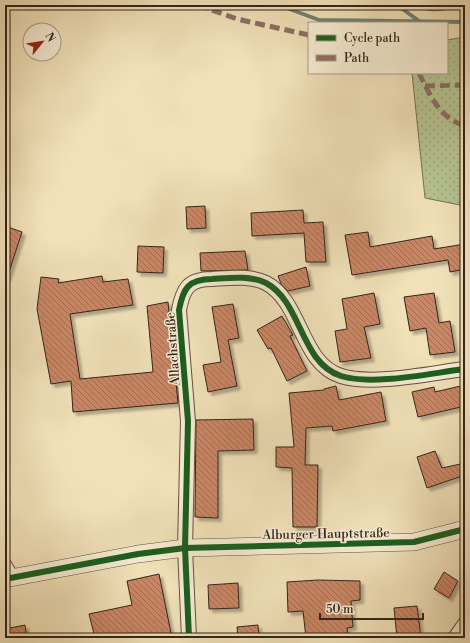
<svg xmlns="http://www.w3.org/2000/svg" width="470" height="643" font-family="'Libre Bodoni',serif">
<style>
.grass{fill:url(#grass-dots);stroke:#747456}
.park{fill:url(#park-tufts);stroke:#747456}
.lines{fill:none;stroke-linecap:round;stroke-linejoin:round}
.stream{stroke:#718072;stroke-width:4}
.building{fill:url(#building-back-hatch);stroke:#33241b;filter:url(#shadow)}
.minor-casing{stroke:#625342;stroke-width:16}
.tertiary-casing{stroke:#625342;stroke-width:18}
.minor{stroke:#f6ecd2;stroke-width:14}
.tertiary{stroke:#f6ecd2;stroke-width:17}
.quiet{stroke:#8d6e63;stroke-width:5;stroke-dasharray:10 5;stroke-linecap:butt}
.cycleway-casing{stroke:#f6ecd2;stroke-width:8}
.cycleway{stroke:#1b5e20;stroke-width:6}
.labels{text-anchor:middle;stroke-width:3;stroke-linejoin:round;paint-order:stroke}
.street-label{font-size:13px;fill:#33241b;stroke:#f6ecd2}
</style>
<defs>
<pattern id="grass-dots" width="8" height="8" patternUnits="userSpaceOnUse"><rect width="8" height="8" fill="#b6c392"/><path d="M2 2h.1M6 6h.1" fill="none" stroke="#9da77d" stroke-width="1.8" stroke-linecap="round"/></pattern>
<pattern id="park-tufts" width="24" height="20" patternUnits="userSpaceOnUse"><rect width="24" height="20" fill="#b6c392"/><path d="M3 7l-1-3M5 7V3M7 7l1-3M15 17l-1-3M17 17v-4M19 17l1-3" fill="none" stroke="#9da77d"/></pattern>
<pattern id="building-back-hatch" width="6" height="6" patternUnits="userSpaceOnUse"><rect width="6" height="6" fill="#cb8664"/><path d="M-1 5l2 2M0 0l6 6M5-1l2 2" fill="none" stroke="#a56d52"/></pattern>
<filter id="shadow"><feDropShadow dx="3.5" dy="3.5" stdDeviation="1" flood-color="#0004"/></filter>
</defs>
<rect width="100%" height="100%" fill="#f1e1b9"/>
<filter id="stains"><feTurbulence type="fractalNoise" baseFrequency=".005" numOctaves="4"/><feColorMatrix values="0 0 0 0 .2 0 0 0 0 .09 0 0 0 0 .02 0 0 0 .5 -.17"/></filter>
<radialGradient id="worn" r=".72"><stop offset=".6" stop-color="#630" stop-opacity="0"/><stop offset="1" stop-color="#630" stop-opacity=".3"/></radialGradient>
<path class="grass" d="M465,37v169l-40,-8 -13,-125h35v-33z"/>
<path class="park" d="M416,5h45c-15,5 -31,10 -45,0z"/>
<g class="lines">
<g class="stream">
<path d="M279,5l40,15 146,2"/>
<path d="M397,5l22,16"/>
</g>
</g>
<g class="building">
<path d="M205,206l1,22 -19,1 -1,-22z"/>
<path d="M303,210l1,13 19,-1 3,40h-20l-2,-29 -52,3 -1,-23z"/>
<path d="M5,226l17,6 -15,46h-2z"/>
<path d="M368,232l2,15 62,-11 2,13 31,-5v25l-15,3 -2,-12 -96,15 -7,-40z"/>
<path d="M138,246l26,1 -1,26 -26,-1z"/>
<path d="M245,251l3,19 -47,1 -1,-18z"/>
<path d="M306,267l4,19 -22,5 -7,-7 -3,-8z"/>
<path d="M102,276l1,6 25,-3 5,26 -63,9 10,65 73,-7 -6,-66 21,-4 10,101 -105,9 -2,-31 -20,3 -14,-75 4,-32 18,2 -1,4z"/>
<path d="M374,293l6,31 -16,3 7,31 -31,4 -5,-31 12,-2 -5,-30z"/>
<path d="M434,293l5,30 11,-2 5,31 -25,3 -4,-27 -16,3 -6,-34z"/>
<path d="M233,304l6,34 -11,2 9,46 -29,6 -5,-27 18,-3 -9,-55z"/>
<path d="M282,316l11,19 -3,1 17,35 -20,10 -16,-33 -3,1 -11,-19z"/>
<path d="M465,385v21l-47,11 -6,-25 22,-5 1,5z"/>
<path d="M336,386l3,14 42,-8 5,29 -53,10 -1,-5 -26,2 -1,37h13l-1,62h-24l-1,-59 -16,-1v-20h18l-5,-54 35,-3v-1z"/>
<path d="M253,419l1,31 -36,1v67l-23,-1 1,-97z"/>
<path d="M435,451l7,17 23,-5v12l-38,13 -10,-31z"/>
<path d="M444,572l14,9 -9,17 -15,-9z"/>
<path d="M159,574l13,64h-77l-6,-24 43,-9 -5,-24z"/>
<path d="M318,580l42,1v19l-9,1 2,26 -6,1 1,10h-42l-3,-27 -15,1 -1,-30z"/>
<path d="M238,583l1,25 -30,1 -1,-24z"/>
<path d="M417,606l4,32h-24l-3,-30z"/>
<path d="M25,625l2,13h-22v-9z"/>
<path d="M258,625l1,13h-21l-1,-11z"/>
</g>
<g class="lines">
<defs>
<g id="minor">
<path d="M5,566l7,12"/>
<path d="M189,638l-4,-90 3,-127 -9,-111c4,-21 9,-31 33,-31 16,-1 38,-4 54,4 36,19 34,80 75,93 32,10 90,-3 124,-7"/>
<path d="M455,638l10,-14"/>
</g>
<path id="tertiary" d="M5,579l133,-25 47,-6 229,-6 51,-13"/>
</defs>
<use href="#minor" class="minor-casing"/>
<use href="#tertiary" class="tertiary-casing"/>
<use href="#minor" class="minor"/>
<use href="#tertiary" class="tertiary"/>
<g class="quiet">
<path d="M198,5l39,14 72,16"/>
<path d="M419,73c11,22 20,45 46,53"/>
<path d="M425,86l40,-1"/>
</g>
<defs>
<g id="cycleway">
<path d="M5,579l133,-25 47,-6 229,-6 51,-13"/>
<path d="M189,638l-4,-90 3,-127 -9,-111c4,-21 9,-31 33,-31 16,-1 38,-4 54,4 36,19 34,80 75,93 32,10 90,-3 124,-7"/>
</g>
</defs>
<use href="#cycleway" class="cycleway-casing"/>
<use href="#cycleway" class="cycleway"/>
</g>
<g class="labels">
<g class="street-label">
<text transform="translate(172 349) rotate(-94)" y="5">Allachstraße</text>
<text transform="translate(326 533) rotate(-1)" y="5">Alburger Hauptstraße</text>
</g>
</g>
<rect width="470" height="643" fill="none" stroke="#f1e1b9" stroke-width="20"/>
<rect x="6" y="6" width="458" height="631" fill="none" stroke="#33241b" stroke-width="2"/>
<rect x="10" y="10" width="450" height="623" fill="none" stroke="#33241b"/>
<rect x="308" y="22" width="140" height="52" fill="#f6ecd2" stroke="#a89c89"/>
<rect x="316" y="35" width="20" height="6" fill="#1b5e20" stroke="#a89c89"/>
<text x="344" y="42" font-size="12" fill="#33241b">Cycle path</text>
<rect x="316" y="55" width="20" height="6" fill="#8d6e63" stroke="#a89c89"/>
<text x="344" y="62" font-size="12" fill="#33241b">Path</text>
<g transform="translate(42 42) rotate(60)"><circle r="19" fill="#f6ecd2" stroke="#a89c89"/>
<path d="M0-3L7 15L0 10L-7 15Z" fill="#8f2418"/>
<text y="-6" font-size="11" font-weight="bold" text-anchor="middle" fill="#33241b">N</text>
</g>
<path d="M320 613v6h103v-6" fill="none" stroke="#33241b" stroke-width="2"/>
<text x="326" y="613" font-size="12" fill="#33241b" stroke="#f6ecd2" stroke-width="3" paint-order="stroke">50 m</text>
<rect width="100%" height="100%" filter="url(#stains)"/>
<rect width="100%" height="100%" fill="url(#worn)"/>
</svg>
